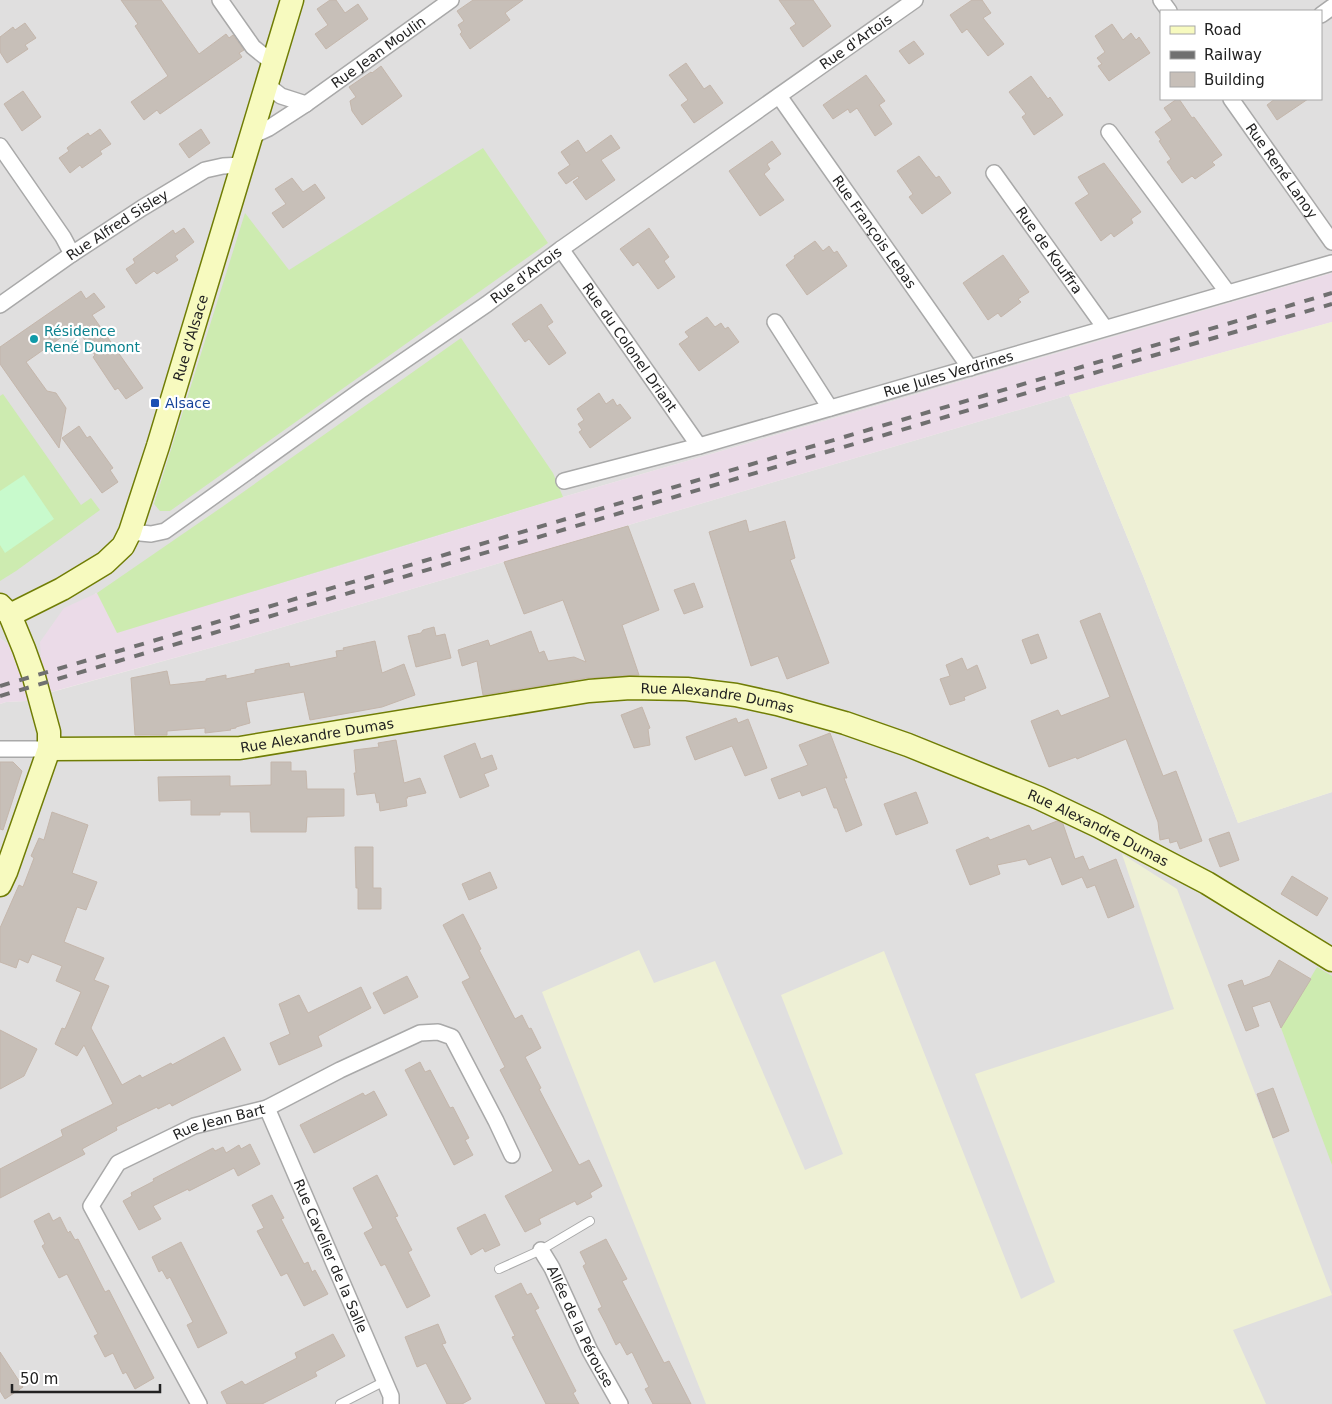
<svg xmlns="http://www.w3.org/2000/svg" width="1332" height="1404" font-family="'DejaVu Sans',sans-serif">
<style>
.residential{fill:#e0dfdf;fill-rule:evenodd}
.industrial{fill:#ebdbe8}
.farmland{fill:#eef0d5}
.grass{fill:#cdebb0}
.park{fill:#c8facc}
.building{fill:#c7bfb8;stroke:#c4b6ab}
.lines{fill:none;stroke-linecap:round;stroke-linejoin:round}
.lane-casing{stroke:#a9a9a9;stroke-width:10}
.street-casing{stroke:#a9a9a9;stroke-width:18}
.secondary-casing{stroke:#707d05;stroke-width:25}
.lane{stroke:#fff;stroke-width:8}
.street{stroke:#fff;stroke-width:15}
.secondary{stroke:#f7fabf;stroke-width:22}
.rail{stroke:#707070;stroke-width:4;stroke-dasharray:10 10;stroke-linecap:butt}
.culture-dot{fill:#0f9aa8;stroke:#fff;stroke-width:2}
.transit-dot{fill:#1a4fb4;stroke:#fff;stroke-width:2}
.labels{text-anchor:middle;stroke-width:4.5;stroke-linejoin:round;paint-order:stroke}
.street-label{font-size:14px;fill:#222;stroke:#fff}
.culture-label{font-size:14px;fill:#0d838f;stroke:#fff;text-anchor:start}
.transit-label{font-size:14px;fill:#164399;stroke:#fff;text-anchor:start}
</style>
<rect width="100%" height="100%" fill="#f2efe9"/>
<g class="residential">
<path d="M0,0h1332v273l-769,224 -200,62 -246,74 -21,-40 -55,65v4l-23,6 -9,-23 -9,-7zM1161,11h160v88h-160z"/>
<path d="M1069,395l75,183 94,245 94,-31v612h-1332v-700l6,-2 20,-1v-9l23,-6 3,6 187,-52z"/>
</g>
<path class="industrial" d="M1332,273v49l-263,73 -830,245 -188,52 -3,-6 -22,6 1,9 -21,1 -6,2v-66l9,7 8,23 24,-6 -1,-20 24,-34 33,-15 20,39 246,-73 200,-62z"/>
<g class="farmland">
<path d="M1332,322v470l-94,31 -94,-245 -75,-183z"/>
<path d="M1122,854l55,35 155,406 -99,35 33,74h-560l-164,-412 97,-42 15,33 61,-22 90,209 38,-16 -62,-159 103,-44 137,348 34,-17 -80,-208 199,-65z"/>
</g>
<g class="grass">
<path d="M483,148l65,95 -378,268h-10l-6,-7 91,-291 44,57z"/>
<path d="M461,338l92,135 10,24 -446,136 -20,-40 125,-86z"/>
<path d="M3,394l78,111 10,-7 9,12 -84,61 -16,10v-185z"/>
<path d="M1317,967l15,9v189l-51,-137z"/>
</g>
<path class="park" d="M24,475l30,44 -49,34 -5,-8v-54z"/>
<g class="building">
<path d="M121,0h40l38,54 27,-20 3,4 4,-3 11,15 -5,3 3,4 -82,57 -3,-4 -13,10 -13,-18 37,-26 -33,-50 3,-2z"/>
<path d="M330,0h6l9,13 13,-9 10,15 -42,30 -11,-15 13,-9 -11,-16z"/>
<path d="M473,0h50l-18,13 5,7 -40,29 -10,-15 2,-2 -4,-7 6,-4 -7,-10z"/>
<path d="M779,0h34l18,26 -28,21 -13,-19 6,-4z"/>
<path d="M972,0h10l9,13 -8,5 21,26 -16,12 -21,-27 -5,4 -12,-18z"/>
<path d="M25,23l11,15 -11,7 3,4 -21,14 -7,-11v-15l13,-10 2,3z"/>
<path d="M1112,24l11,16 8,-7 5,7 3,-3 11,16 -41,28 -11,-15 4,-2 -5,-6 8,-6 -10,-16z"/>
<path d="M914,41l10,13 -15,10 -10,-13z"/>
<path d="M686,63l18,26 6,-4 13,18 -29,20 -13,-18 7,-5 -19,-25z"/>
<path d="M381,66l21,30 -40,29 -10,-14 -2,-10 6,-4 -7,-10 22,-15 1,1z"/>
<path d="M866,75l19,26 -6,4 13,19 -17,12 -18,-28 -7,5 -2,-4 -15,10 -10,-14z"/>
<path d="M1031,76l17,23 2,-2 13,18 -29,20 -12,-18 4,-3 -17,-22z"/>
<path d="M23,91l18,26 -19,14 -18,-27z"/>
<path d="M1177,99h2l13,19 2,-1 28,38 -10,7 3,3 -20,14 -3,-3 -10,7 -11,-15v-1l-4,-5 4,-3 -12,-18 2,-1 -6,-8 17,-12 -8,-12z"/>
<path d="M1275,99h33l-31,21 -10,-15z"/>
<path d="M100,129l11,15 -11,7 2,3 -20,14 -2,-3 -10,8 -11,-15 10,-7 -2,-3 5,-4 16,-11 2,3z"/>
<path d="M201,129l9,14 -21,15 -10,-14z"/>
<path d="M611,135l9,13 -19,12 14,20 -29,20 -13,-18 6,-4 -1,-2 -12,8 -8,-11 12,-8 -9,-13 17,-12 8,13z"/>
<path d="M772,141l9,13 -14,10 3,5 -6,5 20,26 -24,16 -31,-45z"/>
<path d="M919,156l17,22 3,-2 12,17 -29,21 -13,-17 4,-3 -16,-23z"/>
<path d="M1104,163l37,49 -10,7 2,4 -19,14 -3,-4 -10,8 -26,-38 14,-9 -11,-17z"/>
<path d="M292,178l11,14 12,-8 10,14 -42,30 -11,-15 14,-9 -11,-15z"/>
<path d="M184,228l10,14 -19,14 3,4 -21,14 -3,-3 -18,13 -10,-15 9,-6 -2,-4 40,-29 2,4z"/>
<path d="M649,228l20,29 -5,4 11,16 -17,12 -20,-27 -5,4 -13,-17z"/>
<path d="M815,241l8,10 6,-5 5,7 3,-2 10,15 -40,29 -21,-30 9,-7 -1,-2z"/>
<path d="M1003,255l26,37 -11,7 3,3 -20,15 -3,-4 -10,7 -25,-37z"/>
<path d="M81,291l5,8 8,-6 11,14 -13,8 51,73 -17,11 -8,-11 -3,2 -22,-33 2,-2 -19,-28 -50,35 21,29 9,2 10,15 -7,40 -59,-84v-17z"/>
<path d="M541,304l12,18 -6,4 19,27 -17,12 -20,-26 -4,3 -13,-18z"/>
<path d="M707,317l8,10 6,-4 4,6 3,-2 11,15 -40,29 -20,-27 10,-7 -4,-5z"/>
<path d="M599,393l7,11 7,-5 4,7 3,-2 11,14 -41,30 -11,-16 3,-2 -4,-6 6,-4 -7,-11z"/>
<path d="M79,426l8,12 3,-2 23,32 -3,2 8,12 -16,11 -40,-55z"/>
<path d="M746,520l3,12 36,-11 10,37 -5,2 39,103 -42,16 -9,-23 -27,10 -42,-134z"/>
<path d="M628,526l31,84 -37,15 17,50 -52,3 -104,17 -6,-34 -15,5 -4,-16 30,-10 2,6 41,-15 8,22 5,-2 4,10 26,-4 12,5 -23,-62 -39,14 -20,-52z"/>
<path d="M694,583l9,24 -19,7 -10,-24z"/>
<path d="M1100,613l63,163 13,-5 26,70 -22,8 -3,-8 -7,2 -1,-5 -9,2 -2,-18 -32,-83 -49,20 -1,-2 -27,10 -18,-46 27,-11 3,6 49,-19 -30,-76z"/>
<path d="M434,627l2,9 9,-2 6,24 -35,9 -8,-31 13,-3 2,-3z"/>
<path d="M1038,634l9,24 -16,6 -9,-24z"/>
<path d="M375,641l7,32 22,-9 11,31 -33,12 -72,13 -6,-28 -58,10 4,21 -14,4v1l-6,1 1,1 -26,3v-5l-38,3v4h-32l-4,-57 36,-7 3,14 36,-4v-2l20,-4v4l29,-6v-3l34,-7 1,4 47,-10 -1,-6 8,-1 -1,-2z"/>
<path d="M962,658l5,12 10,-5 9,23 -22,9 1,3 -15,5 -10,-26 10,-3 -4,-11z"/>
<path d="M642,707l8,21 -2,1 2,16 -16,3 -13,-33z"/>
<path d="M736,718l2,5 10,-4 19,49 -22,8 -13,-30 -37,14 -9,-23z"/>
<path d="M830,733l17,45h-3l18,47 -16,7 -9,-24h-3l-8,-21 -24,9 -2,-5 -21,8 -8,-20 37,-14 -9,-20z"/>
<path d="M396,740l8,43 16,-5 6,15 -19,4 1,1h-2l1,8 -27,5 -1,-9 -2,1 -2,-10 -18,2 -3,-22h2l-2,-23 25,-3 -1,-4z"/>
<path d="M475,743l6,16 11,-4 5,14 -13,5 5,12 -29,12 -16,-42z"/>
<path d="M0,762h13l9,9 -19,59 -3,-1z"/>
<path d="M271,762h20v9h15l1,18h37v27l-37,1 -1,15h-55l-1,-20h-30v3h-29v-15l-32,1 -1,-24 72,-1v10l41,-1z"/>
<path d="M916,792l12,31 -32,12 -12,-31z"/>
<path d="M52,812l36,13 -16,48 25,9 -11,28 -9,-3 -13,35 40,16 -10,22 15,6 -18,42 31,57 18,-10 2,3 29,-15 1,2 52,-28 17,33 -69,36 -2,-3 -12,6 -1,-2 -41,20 1,3 -35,19 3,5 -85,44v-29l63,-33 -2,-6 52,-26 -29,-59 -7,11 -22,-12 7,-16 3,1 16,-37 -25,-11 6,-15 -30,-12 -4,9 -9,-4 -3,9 -16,-6v-34l19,-43 4,2 11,-29 -3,-2 8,-18 5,2z"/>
<path d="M1057,821l6,3 12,35 8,-3 6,14 27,-11 18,48 -26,11 -13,-33 -8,3 -5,-11 -20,8 -11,-28 -22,8 -3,-6 -29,6 3,9 -30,11 -14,-35 32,-13 2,3 39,-15 3,6z"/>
<path d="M1229,832l10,28 -19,7 -11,-28z"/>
<path d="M355,847h18v41h8v21h-23v-21h-2z"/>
<path d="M490,872l7,16 -28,12 -7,-16z"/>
<path d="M1292,876l36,22 -11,18 -36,-22z"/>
<path d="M463,914l18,35 -2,1 36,69 7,-4 7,14 2,-1 10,20 -16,9 16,31 -2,1 40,76 10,-5 13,26 -12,7 2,4 -15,8 -2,-4 -36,18 2,5 -16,8 -20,-36 48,-25 -53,-101 5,-3 -43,-85 8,-4 -27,-53z"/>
<path d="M1279,960l32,19 -30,49 -11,-27 -18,6 7,19 -13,5 -18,-46 14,-5 2,6 26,-10z"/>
<path d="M407,976l11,21 -34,17 -11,-21z"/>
<path d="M361,987l10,21 -53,28 4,10 -43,19 -9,-22 20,-9 -11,-30 20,-9 9,18z"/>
<path d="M0,1030l37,19 -13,27 -24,13z"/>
<path d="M420,1062l5,10 5,-2 20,38 3,-1 16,31 -4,2 8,15 -19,10 -49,-95z"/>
<path d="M1273,1088l16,43 -16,7 -16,-44z"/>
<path d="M374,1091l13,24 -73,38 -14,-28 63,-32 2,3z"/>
<path d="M250,1144l10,20 -22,12 -4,-8 -45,23 -1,-2 -35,17 8,13 -22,11 -16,-29 9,-5 -1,-3 23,-12 -1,-2 60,-31 2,3 8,-4 3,6 13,-8 2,4z"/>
<path d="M377,1175l21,41 -3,1 17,33 -4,2 22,44 -23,12 -22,-44 -4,2 -17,-33 9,-5 -20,-40z"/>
<path d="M272,1195l12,23 -3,1 23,45 4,-2 4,10 3,-2 13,24 -24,12 -17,-33 -6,3 -24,-45 7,-3 -12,-23z"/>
<path d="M49,1213l4,8 7,-4 8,16 2,-2 5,9 3,-1 27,53 4,-2 45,88 -19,11 -9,-17 -3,2 -10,-21 -8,4 -11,-21 4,-2 -31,-60 -8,4 -17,-32 3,-2 -11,-23z"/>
<path d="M485,1214l15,31 -15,7 -2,-4 -12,7 -14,-27z"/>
<path d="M606,1239l21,40 -5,2 42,82 5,-2 22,43h-38l-8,-15 4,-2 -17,-35 -5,3 -7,-13 -4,3 -10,-21 -8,-15 4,-2 -19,-41 3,-2 -6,-12z"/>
<path d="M181,1242l46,91 -29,15 -11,-23 6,-3 -23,-45 -3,2 -5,-9 -3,2 -7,-15z"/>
<path d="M521,1283l6,12 4,-2 8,15 -4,2 41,81 -3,2 6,11h-33l-34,-67 3,-1 -20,-40z"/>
<path d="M438,1324l8,19 -4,1 29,55 -9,5h-15l-21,-41 -9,4 -12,-30z"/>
<path d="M333,1334l12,22 -30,16 2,4 -55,28h-35l-6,-12 21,-11 3,4 52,-27 -2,-5z"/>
<path d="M0,1352l23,35 -18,12 -5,-8z"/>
</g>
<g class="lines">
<defs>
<g id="lane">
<path d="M499,1269l42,-19 49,-29"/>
<path d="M340,1404l45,-23"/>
</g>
<g id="street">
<path d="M220,0l33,47 20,16"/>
<path d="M1161,0l8,11"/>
<path d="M1321,15l11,-8"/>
<path d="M267,85l14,11 25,8"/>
<path id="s1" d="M779,96l191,272"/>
<path id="s2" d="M1231,99l101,143"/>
<path d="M1109,132l119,161"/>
<path id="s3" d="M252,136l17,-8 37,-24 145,-104"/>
<path d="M0,146l63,91 9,17"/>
<path id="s4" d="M994,173l111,155"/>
<path id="s5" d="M561,249l138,197"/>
<path id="s6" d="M0,305l72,-51 70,-46 63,-38 18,-4 20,-1"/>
<path d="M775,322l55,86"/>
<path id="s7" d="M564,481l135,-35 633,-183"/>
<path id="s8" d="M130,532l21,2 14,-3 195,-140 127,-87 74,-55 354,-249"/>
<path d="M0,749h49"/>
<path id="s9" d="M267,1108l124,288v8"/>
<path id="s10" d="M541,1250l11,18 38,83 30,53"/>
<path id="s11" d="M199,1404l-108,-198 27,-43 76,-37 73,-18 73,-38 80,-37 18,-1 14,5 44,84 16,34"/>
</g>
<g id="secondary">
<path id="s12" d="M10,615l52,-26 43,-26 18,-17 7,-14 28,-86 134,-446"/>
<path id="s13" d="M49,749l191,-1 349,-57 41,-3 57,1 49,6 41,9 68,19 63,22 131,53 59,28 109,57 125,77"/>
<path d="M0,885l6,-13 43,-123v-17l-15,-55 -10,-28 -14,-34 -10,-10"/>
</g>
</defs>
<use href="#lane" class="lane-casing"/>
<use href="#street" class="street-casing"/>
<use href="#secondary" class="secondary-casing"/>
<use href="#lane" class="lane"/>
<use href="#street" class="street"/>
<use href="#secondary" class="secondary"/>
<g class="rail">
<path d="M0,686l1332,-393"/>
<path d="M0,696l1179,-348 153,-44"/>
</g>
</g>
<circle class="culture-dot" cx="34" cy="339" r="5"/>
<rect class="transit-dot" x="150" y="398" width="10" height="10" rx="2.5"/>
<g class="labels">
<g class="street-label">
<text dy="5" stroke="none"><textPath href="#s8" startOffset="882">Rue d'Artois</textPath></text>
<text dy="5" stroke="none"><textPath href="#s3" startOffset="152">Rue Jean Moulin</textPath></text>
<text dy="5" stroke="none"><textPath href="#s2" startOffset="88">Rue René Lanoy</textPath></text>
<text dy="5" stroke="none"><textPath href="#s6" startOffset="142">Rue Alfred Sisley</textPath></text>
<text dy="5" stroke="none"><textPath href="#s1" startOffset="166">Rue François Lebas</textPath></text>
<text dy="5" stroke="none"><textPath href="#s4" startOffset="95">Rue de Kouffra</textPath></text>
<text dy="5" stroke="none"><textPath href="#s8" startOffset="478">Rue d'Artois</textPath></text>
<text dy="5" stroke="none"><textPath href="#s12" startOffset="352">Rue d'Alsace</textPath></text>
<text dy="5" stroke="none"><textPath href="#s5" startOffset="120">Rue du Colonel Driant</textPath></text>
<text dy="5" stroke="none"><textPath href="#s7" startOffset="399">Rue Jules Verdrines</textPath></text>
<text dy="5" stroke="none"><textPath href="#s13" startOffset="674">Rue Alexandre Dumas</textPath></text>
<text dy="5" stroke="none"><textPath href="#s13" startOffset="269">Rue Alexandre Dumas</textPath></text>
<text dy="5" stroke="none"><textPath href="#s13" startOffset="1079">Rue Alexandre Dumas</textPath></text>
<text dy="5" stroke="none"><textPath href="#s11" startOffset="386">Rue Jean Bart</textPath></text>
<text dy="5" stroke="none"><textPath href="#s9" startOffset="161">Rue Cavelier de la Salle</textPath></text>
<text dy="5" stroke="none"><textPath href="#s10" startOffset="86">Allée de la Pérouse</textPath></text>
</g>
<g class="culture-label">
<text x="44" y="336">Résidence<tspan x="44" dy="16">René Dumont</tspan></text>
</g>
<g class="transit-label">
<text x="165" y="408">Alsace</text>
</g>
</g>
<rect x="1160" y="10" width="162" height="90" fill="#ffffff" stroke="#a7a7a7"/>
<rect x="1170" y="26" width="25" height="8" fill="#f7fabf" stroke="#a7a7a7"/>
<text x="1204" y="35" font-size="15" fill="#222222">Road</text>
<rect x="1170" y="51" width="25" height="8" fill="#707070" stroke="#a7a7a7"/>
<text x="1204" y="60" font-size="15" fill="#222222">Railway</text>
<rect x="1170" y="72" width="25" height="15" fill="#c7bfb8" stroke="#a7a7a7"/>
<text x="1204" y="85" font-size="15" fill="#222222">Building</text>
<path d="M12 1384v8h148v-8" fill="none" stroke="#222222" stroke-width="2.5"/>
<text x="20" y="1384" font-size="15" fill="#222222" stroke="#ffffff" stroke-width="4" paint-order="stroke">50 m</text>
</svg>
